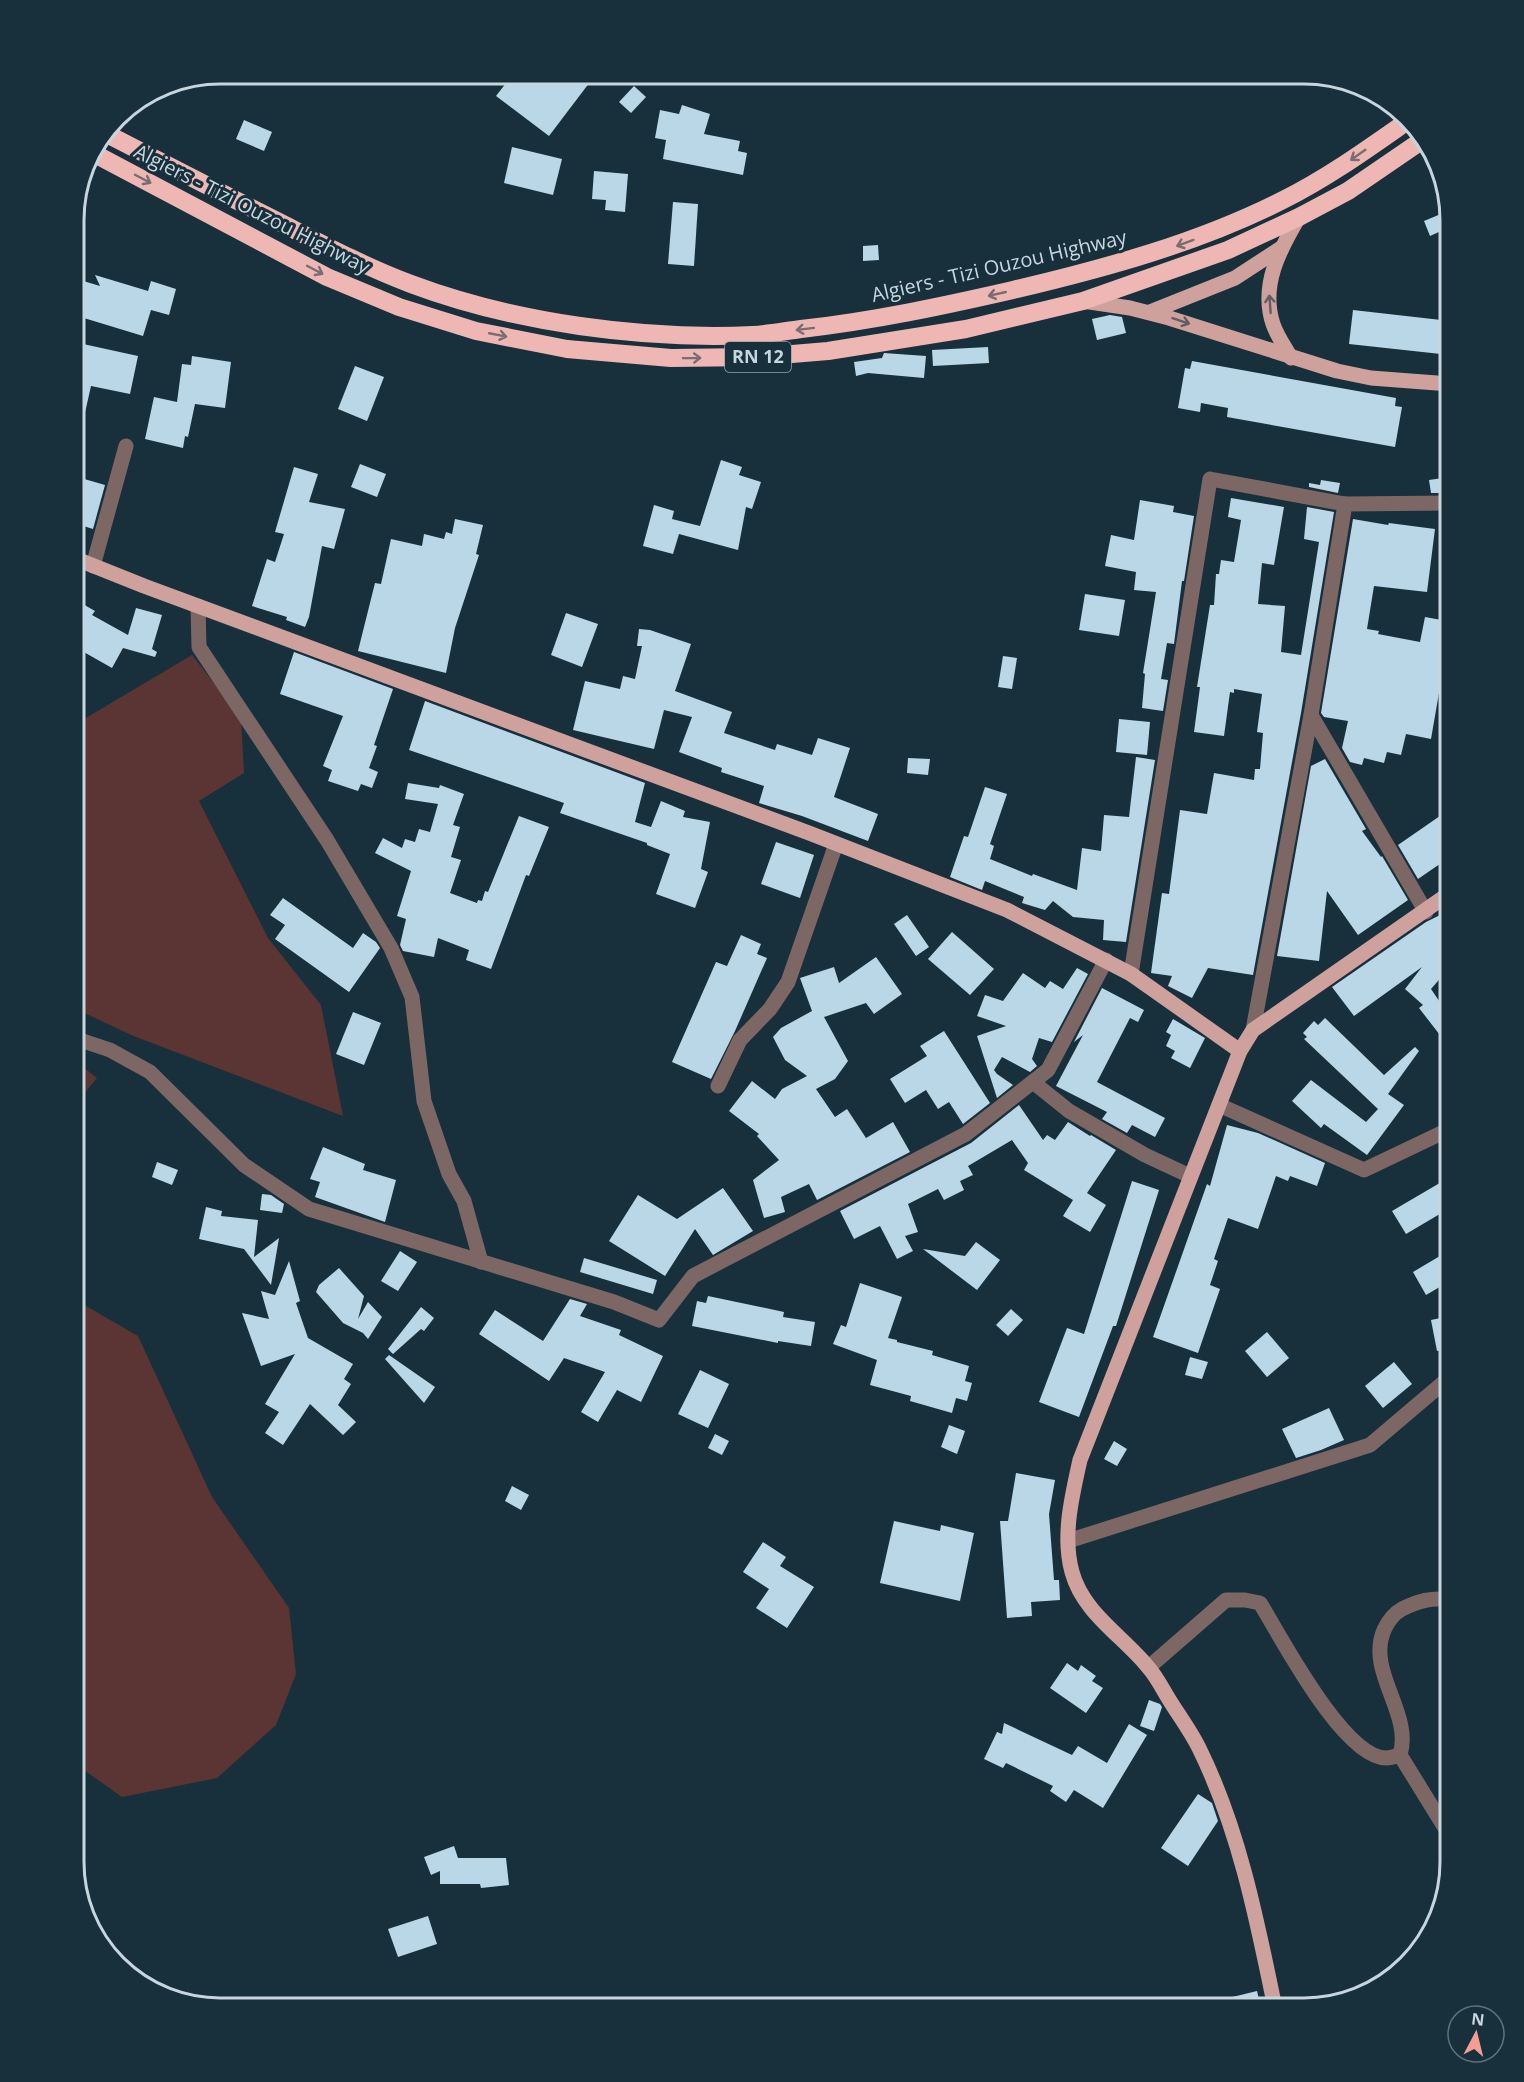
<svg xmlns="http://www.w3.org/2000/svg" width="1524" height="2082" font-family="'Open Sans',sans-serif">
<style>
.green{fill:#5a3533}
.building{fill:#bad7e7}
.lines{fill:none;stroke-linecap:round;stroke-linejoin:round}
.minor{stroke:#7d6765;stroke-width:15}
.major{stroke:#cea19d;stroke-width:15}
.highway{stroke:#efb7b3;stroke-width:18}
.oneway{stroke:#786d72}
.oneway2{stroke:#605d63}
.labels{text-anchor:middle;stroke-width:6;stroke-linejoin:round;paint-order:stroke}
.shield{fill:#17303c;stroke:#92a4ad;stroke-width:1.5}
.shield-label{font-size:18px;font-weight:bold;fill:#c7d6de}
.street-label{font-size:20px;fill:#c7d6de;stroke:#17303c}
.rim{fill:none;stroke:#c7d6de;stroke-width:3}
</style>
<rect width="100%" height="100%" fill="#17303c"/>
<g class="green">
<path d="M192,655l49,63 3,55 -45,28 69,137 53,67 22,111 -212,-81 -57,-27v-283z"/>
<path d="M74,1060l23,18 -23,28z"/>
<path d="M74,1299l64,37 74,161 77,111 7,66 -20,51 -59,53 -95,19 -48,-34z"/>
</g>
<g class="building">
<path d="M513,74h83l-47,62 -53,-40z"/>
<path d="M634,86l12,11 -15,16 -12,-11z"/>
<path d="M682,105l28,9 -6,20 36,7 -2,10 9,2 -4,22 -80,-16 3,-19 -11,-2 5,-28 19,4z"/>
<path d="M244,120l28,12 -8,19 -28,-12z"/>
<path d="M512,147l50,12 -9,36 -49,-12z"/>
<path d="M594,171l34,3 -3,38 -20,-2 1,-10 -14,-1z"/>
<path d="M673,202l25,2 -4,62 -26,-2z"/>
<path d="M1448,211l2,16 -20,9 -6,-15z"/>
<path d="M878,245l1,15 -16,1v-15z"/>
<path d="M95,275l53,16 3,-10 25,8 -7,26 -18,-5 -8,26 -69,-21v-14l6,-21 20,6z"/>
<path d="M1353,310l97,11v34l-101,-11z"/>
<path d="M1110,315l12,2 4,16 -29,7 -5,-21z"/>
<path d="M74,342l64,14 -8,38 -39,-8 -11,49h-6z"/>
<path d="M988,347l1,16 -56,3 -1,-16z"/>
<path d="M884,353l42,3 -2,22 -56,-5 -12,3 -2,-14 28,-4z"/>
<path d="M192,356l39,6 -6,46 -30,-4 -7,33 -3,-1 -2,12 -38,-9 9,-42 23,5 5,-38 9,1z"/>
<path d="M1192,361l204,37 -1,8 7,1 -7,40 -168,-30 1,-9 -27,-5 -1,9 -22,-4 7,-40 5,1z"/>
<path d="M355,366l29,11 -17,44 -29,-12z"/>
<path d="M721,460l21,7 -3,8 22,7 -9,27 -6,-2 -8,43 -59,-16 -6,20 -30,-8 11,-41 20,6 -2,8 28,7z"/>
<path d="M360,464l26,10 -9,23 -26,-10z"/>
<path d="M294,467l24,7 -9,28 36,7 -11,40 -12,-3 -13,71 -4,10 -19,-7 1,-3 -35,-11 15,-47 8,3 9,-28 -9,-2z"/>
<path d="M74,476l31,9 -12,44 -19,-6z"/>
<path d="M1450,477v16h-19l-2,-13z"/>
<path d="M1321,480l19,3 -2,10 -29,-6v-4l11,2z"/>
<path d="M1231,498l53,9 -10,58 -12,-2 -4,41 27,2 -4,46 20,3 18,-113 -15,-3 3,-32 27,5 -33,201 -48,262 -45,-7 -16,30 -24,-12 4,-10 -21,-3 11,-80 7,1 11,-84 27,4 7,-41 40,7 1,-11h5l3,-36 -6,-1 5,-38 -28,-5v4l-4,-1 -6,44 -30,-4 6,-45h-3l13,-82h4l2,-31h3l2,-14 13,2 7,-42 -13,-3z"/>
<path d="M1140,500l34,6 -1,6 21,4 -10,65h-2l-8,63 -7,-1 -6,36 7,1 -5,31 -21,-3 3,-34 -2,-1 13,-81 -22,-2 2,-18 -31,-6 6,-31 23,5z"/>
<path d="M455,519l28,6 -7,29 3,1 -24,73 -9,45 -88,-22 17,-68 6,1 10,-45 31,7 2,-12 20,5 2,-7 6,2z"/>
<path d="M1353,519l35,6 1,-2 46,6 -8,63 -53,-6 -7,43 12,2 -1,3 42,8 5,-25 22,4 -3,19 4,1 -17,98 -25,-5 -5,21 -14,-3 -3,11 -20,-5 -2,7 -12,-3 -8,-14 6,-27 -24,-4 -3,-4z"/>
<path d="M1085,594l40,6 -6,36 -40,-6z"/>
<path d="M74,599l21,12 -3,4 36,20 8,-27 26,7 -10,34 5,3 -2,5 -32,-9 -11,20 -30,-17 2,-4 -10,-6z"/>
<path d="M566,613l32,11 -16,43 -31,-12z"/>
<path d="M639,629l11,1 41,14 -16,47 57,21 -8,21 51,17 2,-6 35,11 6,-17 32,10 -16,49 44,17 -10,27 -66,-25 -43,-13 5,-17 -43,-14 1,-4 -43,-16 13,-35 -28,-7 -10,39 -81,-19 12,-49 35,8 3,-13 12,3 7,-33h-5z"/>
<path d="M294,652l99,37 -19,56 3,1 -8,22 9,4 -6,16 -11,-4 -3,7 -30,-10 4,-11 -9,-4 20,-50 -63,-22z"/>
<path d="M1003,656l14,2 -5,31 -14,-2z"/>
<path d="M425,701l220,82 -10,39 16,5 10,-26 24,10 -2,6 27,5 -9,47 7,3 -13,36 -39,-14 14,-40 -23,-9v-2l-87,-30 4,-10 -155,-53z"/>
<path d="M1119,719l31,3 -3,33 -31,-3z"/>
<path d="M1136,757l19,3 -29,182 -23,-2 1,-20 -31,-3 -20,-16 -8,9 -23,-7 2,-6 -39,-16 -3,9 -32,-13 14,-41 4,1 17,-50 22,7 -17,50 4,2 -4,13 42,17 1,-2 44,16 5,-42 19,3 3,-36 25,2z"/>
<path d="M908,758l22,1 -2,16 -21,-2z"/>
<path d="M1325,759l41,70 -4,2 19,26 1,-1 26,44 -50,35 -31,-44 -8,70 -42,-5 34,-190z"/>
<path d="M408,783l31,5 1,-3 24,9 -11,31 7,2 -9,30 10,3 -11,33 27,10 1,-3 4,1 3,-10 3,1 31,-76 30,11 -20,49 -3,-1 -35,94 -25,-9 3,-10 -31,-12 -4,19 -31,-6 -3,-6 6,-26 -9,-3 14,-45 -36,-18 8,-15 19,10 3,-9 10,3 4,-13 11,3 8,-28 -33,-5z"/>
<path d="M1450,809v48l-32,22 -20,-34z"/>
<path d="M776,842l38,13 -14,43 -39,-14z"/>
<path d="M283,898l70,50 10,-15 13,9 4,6 -31,44 -74,-53 10,-14 -15,-10z"/>
<path d="M1450,910v57l-19,22 19,28v31l-31,-40 4,-3 -18,-16 17,-22 -68,49 -22,-29 94,-65z"/>
<path d="M907,915l22,32 -13,9 -22,-32z"/>
<path d="M952,932l42,37 -24,26 -42,-36z"/>
<path d="M741,935l20,9 -4,10 10,4 -32,73 -24,48 -39,-17 44,-100 11,4z"/>
<path d="M876,957l26,37 -28,20 -8,-11 -42,14 24,44 -13,18 -19,10 19,28 12,-8 19,29 27,-16 17,30 -93,48 -8,-16 -28,13 4,15 -21,6 -11,-38 26,-20 -22,-24 2,-2 -30,-23 23,-30 23,18 7,-10 25,-13 -22,-16 -12,-23 8,-9 31,-17 -12,-33 34,-11 5,16z"/>
<path d="M1077,968l11,6 -36,68 -13,-4 -7,21 5,7 -7,6 -28,-15 -8,13 3,4 16,11 -16,13 -20,-62 29,-10 -29,-10 8,-21 18,6 20,-28 22,15 5,-7 13,8z"/>
<path d="M1102,988l42,22 -6,12 -8,-4 -33,64 68,36 -10,19 -23,-12 -5,8 -25,-14 5,-7 -51,-26 27,-51 -9,7z"/>
<path d="M353,1012l28,11 -17,42 -28,-11z"/>
<path d="M1325,1018l59,57 31,-28 4,4 -31,43 16,11 -37,50 -43,-31 -3,4 -29,-27 19,-21 55,42 12,-13 -74,-70 3,-2 -4,-4 11,-12 4,4z"/>
<path d="M1173,1019l32,19 -15,30 -19,-10 4,-7 -9,-5 5,-11 -5,-3z"/>
<path d="M944,1031l46,72 -27,21 -14,-22 -11,7 -12,-19 -21,13 -15,-24 37,-23 -7,-10z"/>
<path d="M1019,1105l24,35 4,-5 8,5 13,-18 22,14 1,-1 25,15 -29,43 19,12 -16,27 -27,-16 10,-16 -49,-30 4,-7 -16,-23 -44,26 5,9 -13,6 4,9 -20,10 -6,-11 -30,15 10,28 -13,4 8,15 -16,8 -17,-33 -26,13 -14,-28 131,-68z"/>
<path d="M1227,1125l31,8 67,30 -8,23 -27,-10 -2,5 -12,-5 -18,53 -30,-11 -14,41 4,2 -8,24 10,4 -22,64 -45,-16 54,-153 3,2z"/>
<path d="M323,1147l42,17 -2,6 33,10 -11,42 -70,-25 5,-15 -10,-3z"/>
<path d="M157,1162l21,8 -6,15 -20,-8z"/>
<path d="M1450,1177v31l-44,26 -14,-23z"/>
<path d="M1132,1181l27,9 -43,136h-3l-34,91 -40,-15 28,-74 17,6z"/>
<path d="M723,1188l30,43 -40,24 -18,-26 -30,47 -56,-35 29,-46 39,24z"/>
<path d="M262,1194l9,1 13,9 -2,9 -22,-3z"/>
<path d="M206,1207l16,4 -1,5 37,4 -4,37 25,-19 -8,47 -27,-36 -45,-10z"/>
<path d="M976,1242l24,18 -23,30 -54,-41 42,7z"/>
<path d="M1450,1250v31l-24,14 -13,-23z"/>
<path d="M400,1251l17,11 -19,29 -17,-10z"/>
<path d="M584,1258l73,22 -4,14 -73,-22z"/>
<path d="M289,1261l11,40 -4,2 12,35 45,26 -9,15 7,5 -13,21 18,17 -13,13 -33,-31 -27,41 -18,-12 14,-21 -14,-8 30,-50 -34,12 -19,-53 27,6 -8,-28 14,4z"/>
<path d="M339,1268l25,28 -6,23 10,-17 14,15 -14,22 -5,-6 -20,-10 -27,-31 3,-7z"/>
<path d="M860,1283l42,14 -14,41 9,2v2l36,9 -1,4 37,11 -4,15 7,2 -5,18 -11,-3 -4,15 -42,-12 1,-5 -41,-11 7,-25 -44,-16 8,-19 5,2z"/>
<path d="M708,1296l76,16 -1,5 32,5 -4,24 -33,-5v2l-86,-17 5,-25 9,2z"/>
<path d="M570,1299l17,5 -7,12 41,14 -2,5 44,21 -22,46 -24,-12 -19,32 -17,-10 24,-40 -41,-14 -15,23 -70,-47 16,-24 48,31z"/>
<path d="M421,1307l13,11 -10,13 -3,-2 -28,25 -5,-5z"/>
<path d="M1011,1309l12,11 -15,16 -12,-11z"/>
<path d="M1450,1316v32l-13,3 -6,-31z"/>
<path d="M1267,1332l22,26 -22,19 -22,-26z"/>
<path d="M389,1355l46,32 -11,16 -39,-44z"/>
<path d="M1190,1357l18,5 -6,17 -17,-4z"/>
<path d="M1394,1362l18,22 -29,24 -18,-22z"/>
<path d="M700,1370l29,14 -21,44 -30,-14z"/>
<path d="M1329,1408l15,32 -23,10 -25,8 -14,-29z"/>
<path d="M949,1425l16,6 -8,23 -16,-7z"/>
<path d="M715,1434l14,7 -7,14 -14,-7z"/>
<path d="M1114,1441l13,8 -10,17 -13,-7z"/>
<path d="M1016,1473l39,7 -6,34 5,66h5l1,20 -29,2 1,14 -25,2 -7,-97h8z"/>
<path d="M512,1486l17,9 -8,15 -16,-9z"/>
<path d="M894,1521l46,10 1,-6 33,8 -14,68 -80,-18z"/>
<path d="M763,1542l23,15 -6,9 34,21 -27,41 -31,-20 13,-19 -26,-17z"/>
<path d="M1067,1663l11,8 3,-6 15,11 -4,5 11,7 -17,25 -36,-25z"/>
<path d="M1149,1700l11,4 2,3 -8,24 -14,-5z"/>
<path d="M1004,1723l68,32 6,-9 29,17 22,-39 18,11 -44,73 -29,-18 -8,12 -16,-11 3,-5 -47,-23 -3,5 -19,-9 13,-27 5,2z"/>
<path d="M1198,1794l14,9 6,18 -30,45 -27,-18z"/>
<path d="M454,1846l4,12h48l3,27 -28,3 -1,-4h-40v-13l-9,4 -7,-18z"/>
<path d="M428,1916l9,28 -39,13 -10,-28z"/>
<path d="M1257,1991l4,17h-52l-1,-5z"/>
</g>
<g class="lines">
<g class="minor">
<path d="M93,566l33,-120"/>
<path d="M198,606l1,41 128,193 64,108 21,49 12,104 25,73 15,27 17,61"/>
<path d="M1311,715l115,197"/>
<path d="M1131,974l79,-495 135,25 105,-1"/>
<path d="M1253,1030l58,-315 34,-211"/>
<path d="M74,1038l36,12 40,22 94,93 65,44 305,93 45,18 34,-44 273,-142 82,-64 58,-110"/>
<path d="M1033,1082l36,29 76,44 45,21"/>
<path d="M718,1086l22,-46 30,-31 18,-27 48,-138"/>
<path d="M1219,1105l145,65 86,-41"/>
<path d="M1447,1221l3,-1"/>
<path d="M1068,1541l302,-96 80,-68"/>
<path d="M1149,1667l77,-67h19l15,3c21,34 84,156 127,155 4,0 9,-2 13,-3 13,-42 -34,-83 -16,-125 4,-9 9,-16 18,-21 16,-8 30,-12 48,-9"/>
<path d="M1400,1755l50,81"/>
</g>
<g class="major">
<path d="M1083,301l47,7 39,10 168,53 34,7 79,6"/>
<path d="M1150,312l85,-34 46,-30"/>
<path d="M1291,358c-6,-11 -14,-22 -18,-34 -13,-39 7,-75 26,-107"/>
<path d="M74,558l70,28 665,247 198,77 124,64 109,77"/>
<path d="M1275,2008c-18,-88 -36,-179 -76,-260 -8,-16 -19,-31 -29,-47 -7,-11 -13,-24 -22,-34 -25,-31 -65,-54 -76,-95 -10,-36 0,-76 8,-112l160,-409 13,-21 197,-137"/>
</g>
<g class="highway">
<path d="M105,133c60,31 120,62 180,92 41,21 83,43 126,59 104,39 232,56 342,51 16,-1 32,-4 48,-6 72,-8 142,-23 212,-39 93,-22 185,-47 270,-90 44,-22 83,-50 123,-78"/>
<path d="M91,152l236,125 72,30 77,24 91,18 104,9 86,-1 71,-6 138,-22 117,-28 145,-51 71,-33 49,-26 76,-52"/>
</g>
</g>
<defs><path id="oneway-shaft" d="M-6 0H5M1.5-3L5.5 0L1.5 3" fill="none" stroke-width="1.6" stroke-linecap="round" stroke-linejoin="round" transform="scale(1.5)"/></defs>
<g class="oneway">
<use href="#oneway-shaft" transform="translate(1358 155) rotate(145)"/>
<use href="#oneway-shaft" transform="translate(143 179) rotate(28)"/>
<use href="#oneway-shaft" transform="translate(1185 243) rotate(160)"/>
<use href="#oneway-shaft" transform="translate(315 270) rotate(28)"/>
<use href="#oneway-shaft" transform="translate(997 294) rotate(167)"/>
<use href="#oneway-shaft" transform="translate(805 329) rotate(173)"/>
<use href="#oneway-shaft" transform="translate(498 335) rotate(11)"/>
<use href="#oneway-shaft" transform="translate(692 358) rotate(-1)"/>
</g>
<g class="oneway2">
<use href="#oneway-shaft" transform="translate(1270 304) rotate(-94)"/>
<use href="#oneway-shaft" transform="translate(1181 321) rotate(18)"/>
</g>
<g class="labels">
<rect class="shield" x="725" y="342" width="66" height="30" rx="4.5"/>
<g class="shield-label">
<text x="758" y="363">RN 12</text>
</g>
<g class="street-label">
<text transform="translate(252 209) rotate(27)" y="7">Algiers - Tizi Ouzou Highway</text>
<text transform="translate(999 266) rotate(-13)" y="7">Algiers - Tizi Ouzou Highway</text>
</g>
</g>
<path d="M0 0H1524V2082H0ZM220 84H1304A136 136 0 0 1 1440 220V1862A136 136 0 0 1 1304 1998H220A136 136 0 0 1 84 1862V220A136 136 0 0 1 220 84Z" fill="#17303c" fill-rule="evenodd"/>
<path class="rim" d="M220 84H1304A136 136 0 0 1 1440 220V1862A136 136 0 0 1 1304 1998H220A136 136 0 0 1 84 1862V220A136 136 0 0 1 220 84Z"/>
<g transform="translate(1476 2034) rotate(7)"><circle r="28" fill="#17303c" stroke="#5d727d" stroke-width="1.5"/>
<path d="M0-4.5L10 22L0 15L-10 22Z" fill="#f59c96"/>
<text y="-9" font-size="16" font-weight="bold" text-anchor="middle" fill="#c7d6de">N</text>
</g>
</svg>
